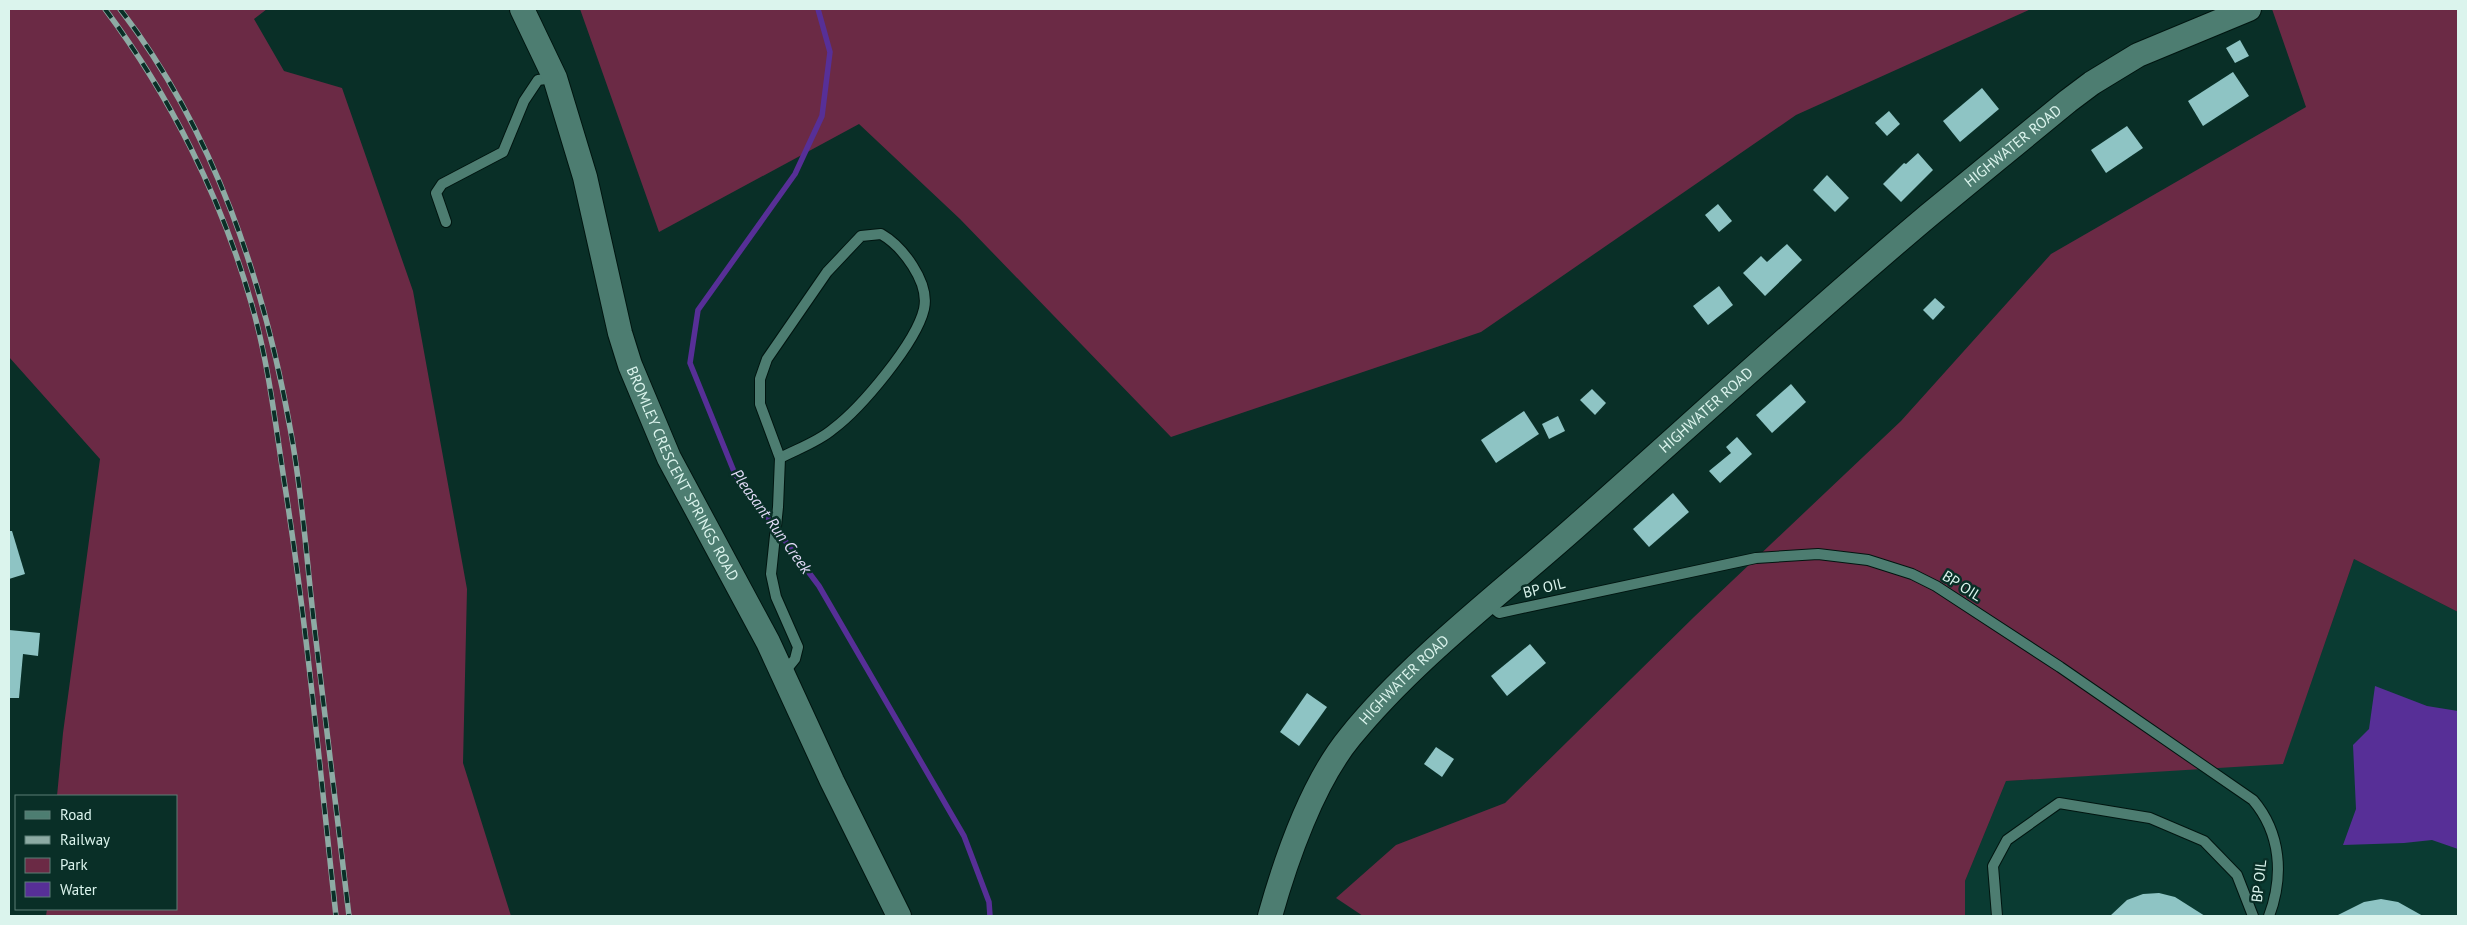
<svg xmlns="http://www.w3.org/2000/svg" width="2467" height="925" font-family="'PT Sans',sans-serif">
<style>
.built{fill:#0a3b32}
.green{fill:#6b2a45}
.water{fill:#572f97}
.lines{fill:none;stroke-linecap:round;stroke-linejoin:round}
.stream{stroke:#572f97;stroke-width:5.5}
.building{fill:#8ec4c4}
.service-casing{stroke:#001510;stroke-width:12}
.tertiary-casing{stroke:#001510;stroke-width:26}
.service{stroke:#4d7d71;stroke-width:10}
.tertiary{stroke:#4d7d71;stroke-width:24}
.rail-casing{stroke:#8daba4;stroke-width:5.5}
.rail{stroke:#092f27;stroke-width:4;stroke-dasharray:11;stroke-linecap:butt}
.labels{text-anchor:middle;stroke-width:5;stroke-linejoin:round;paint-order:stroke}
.street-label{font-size:15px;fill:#dbf4ed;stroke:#092f27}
.water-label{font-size:16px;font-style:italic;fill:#e3dcf8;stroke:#092f27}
</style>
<rect width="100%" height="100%" fill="#092f27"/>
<path class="built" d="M2354,559l104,53v304h-493v-35l41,-100 277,-18z"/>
<g class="green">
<path d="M9,9h258l-13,10 30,52 58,17 71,203 54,298 -4,174 48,153h-465l1,-7h129v-113h-119l6,-63 37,-274 -91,-102z"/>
<path d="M580,9h1451l-235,106 -315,217 -310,105 -211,-218 -101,-95 -200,108z"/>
<path d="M2272,9h186v603l-104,-53 -71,205 -277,17 -41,100v35h-602l-27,-18 60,-53 109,-42 189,-186 207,-196 150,-167 255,-147z"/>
</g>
<path class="water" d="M2375,686l52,20 31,5v138l-26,-9 -28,3 -61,2 13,-36 -3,-64 16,-16z"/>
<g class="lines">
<path class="stream" d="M818,9l12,43 -8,64 -27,58 -97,136 -8,53 45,111 84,112 145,250 25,66 1,14"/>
</g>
<g class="building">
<path d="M2240,40l9,16 -14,7 -9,-15z"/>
<path d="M2233,72l16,24 -46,30 -15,-25z"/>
<path d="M1982,88l17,21 -39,33 -17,-21z"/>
<path d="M1889,111l11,13 -13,12 -12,-13z"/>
<path d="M2127,126l16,22 -37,25 -15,-23z"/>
<path d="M1918,153l15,17 -32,32 -18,-18 21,-21 2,1z"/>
<path d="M1827,175l22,23 -14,14 -22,-22z"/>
<path d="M1718,204l14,17 -13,11 -14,-17z"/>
<path d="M1787,244l15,16 -37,36 -22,-23 18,-17 6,6z"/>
<path d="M1719,286l14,19 -25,20 -15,-19z"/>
<path d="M1935,298l10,9 -12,13 -10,-10z"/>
<path d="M1791,384l15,18 -34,31 -16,-18z"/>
<path d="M1592,389l14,14 -11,12 -15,-15z"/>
<path d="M1524,411l15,23 -43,29 -15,-23z"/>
<path d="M1558,416l7,15 -16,8 -7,-15z"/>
<path d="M1737,437l15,17 -32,29 -11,-12 22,-18 -5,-6z"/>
<path d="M1673,493l16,19 -40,35 -16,-18z"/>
<path d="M9,531h3l13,43 -16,5z"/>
<path d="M9,630l31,3 -2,23 -15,-2 -4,44h-10z"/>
<path d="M1530,644l16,19 -39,33 -16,-20z"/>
<path d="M1307,693l20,14 -28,39 -19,-14z"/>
<path d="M1436,747l18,12 -12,18 -18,-13z"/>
<path d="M2159,893l16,4 30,19h-95l17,-16 16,-6z"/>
<path d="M2381,899l17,3 25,14h-87l28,-14z"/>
</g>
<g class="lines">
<defs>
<g id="service">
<path d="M446,222l-10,-29 6,-9 61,-32 21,-51 14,-21 16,-2"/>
<path d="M881,234c21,12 49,48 43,75 -8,34 -63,99 -91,120 -15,13 -36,20 -53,29l-20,-54v-25l7,-20 60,-87 34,-36z"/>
<path d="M780,458l-2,49 -7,67 5,23 22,50 -3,12 -12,15"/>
<path d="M1488,604l11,9 257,-55 62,-4 50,6 44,14 24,12 124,81 193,133c28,33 31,76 16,116"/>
<path d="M1997,916l-4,-50 14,-26 52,-37 91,15 54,23 33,34 16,41"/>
</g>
<g id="tertiary">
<path id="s1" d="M522,9l33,69 30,99 35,156 10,32 39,93 99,184 64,139 67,135"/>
<path id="s2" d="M1270,916c16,-57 43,-134 80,-179 64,-79 154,-146 230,-214 116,-103 230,-208 349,-308 46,-38 93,-76 139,-114l24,-18 46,-28 111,-46"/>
</g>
</defs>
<use href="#service" class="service-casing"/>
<use href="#tertiary" class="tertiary-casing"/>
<use href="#service" class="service"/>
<use href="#tertiary" class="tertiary"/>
<defs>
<g id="rail">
<path d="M105,9c65,87 116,188 146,293 17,58 24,119 33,178 23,145 36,291 52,436"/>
<path d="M120,9c95,124 144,272 171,424 12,66 16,133 24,199 11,95 23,189 34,284"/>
</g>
</defs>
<use href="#rail" class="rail-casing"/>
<use href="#rail" class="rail"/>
</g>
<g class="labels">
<g class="street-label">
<text dy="5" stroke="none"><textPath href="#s2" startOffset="1086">HIGHWATER ROAD</textPath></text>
<text dy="5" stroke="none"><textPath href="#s2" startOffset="681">HIGHWATER ROAD</textPath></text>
<text dy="5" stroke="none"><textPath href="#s1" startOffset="494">BROMLEY CRESCENT SPRINGS ROAD</textPath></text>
<text transform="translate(1962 586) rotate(32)" y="5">BP OIL</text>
<text transform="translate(1544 588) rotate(-14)" y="5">BP OIL</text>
<text dy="5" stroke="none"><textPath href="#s2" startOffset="276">HIGHWATER ROAD</textPath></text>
<text transform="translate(2259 881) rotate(-84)" y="5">BP OIL</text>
</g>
<g class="water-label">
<text transform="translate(772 521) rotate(54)" y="6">Pleasant Run Creek</text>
</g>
</g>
<rect width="2467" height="925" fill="none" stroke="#dbf4ed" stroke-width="20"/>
<rect x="15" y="795" width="162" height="115" fill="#092f27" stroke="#5d7e76"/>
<rect x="25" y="811" width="25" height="8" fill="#4d7d71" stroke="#5d7e76"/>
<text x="60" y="820" font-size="15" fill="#dbf4ed">Road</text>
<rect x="25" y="836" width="25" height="8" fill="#8daba4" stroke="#5d7e76"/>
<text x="60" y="845" font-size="15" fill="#dbf4ed">Railway</text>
<rect x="25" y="858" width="25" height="15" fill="#6b2a45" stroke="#5d7e76"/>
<text x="60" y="870" font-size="15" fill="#dbf4ed">Park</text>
<rect x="25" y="882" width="25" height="15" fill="#572f97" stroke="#5d7e76"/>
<text x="60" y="895" font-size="15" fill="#dbf4ed">Water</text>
</svg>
